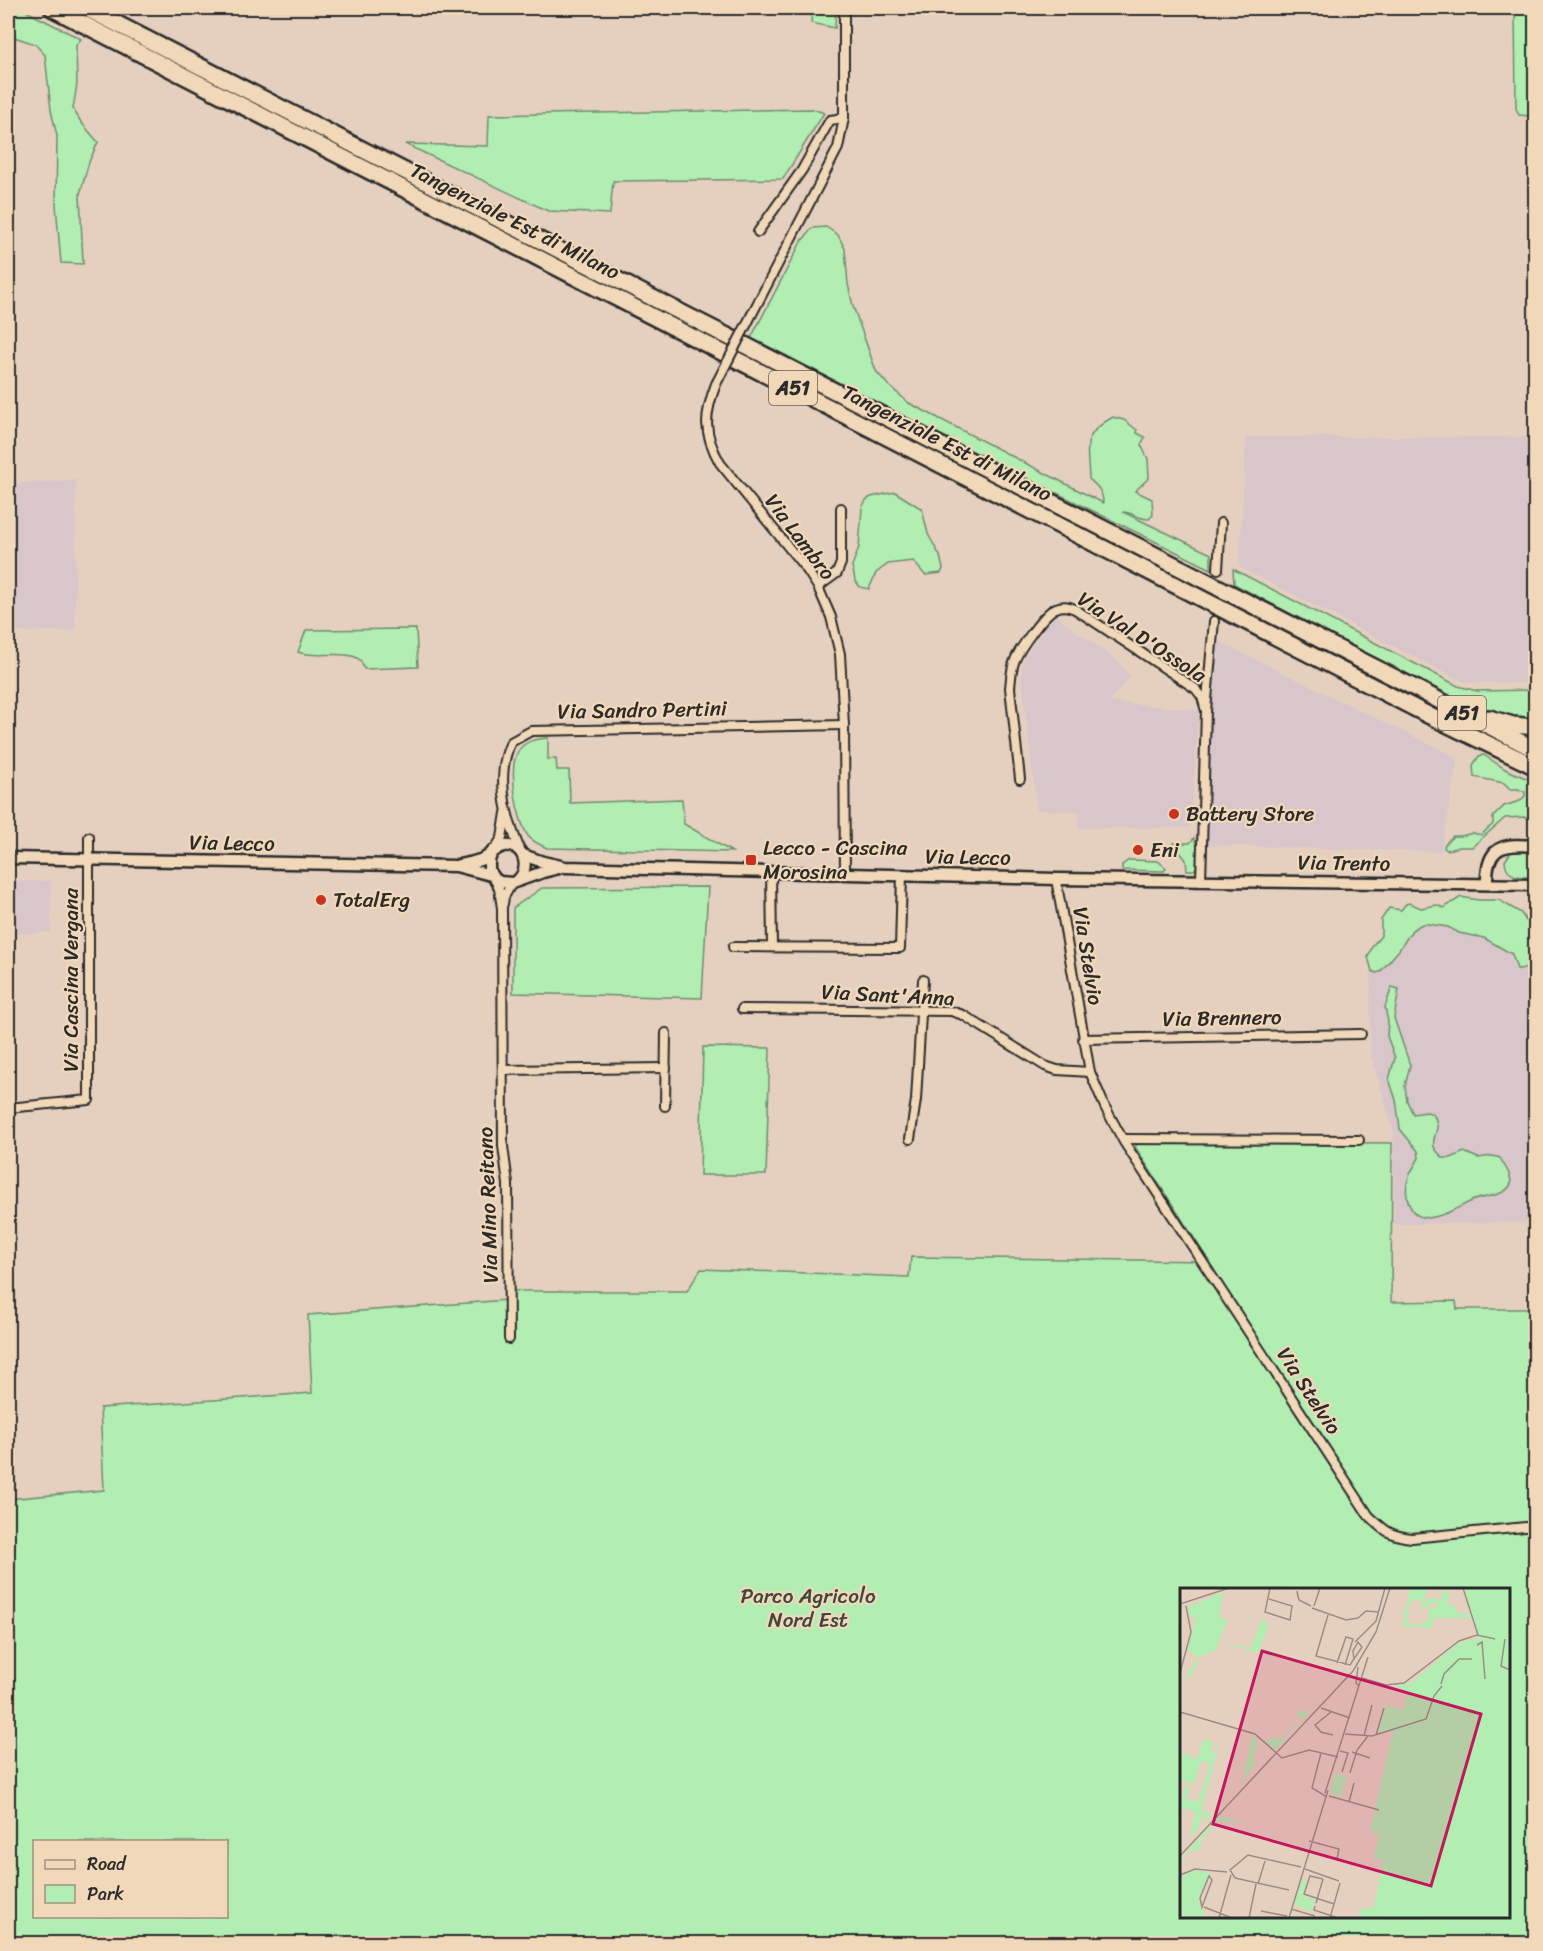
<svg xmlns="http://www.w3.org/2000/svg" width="1543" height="1951" font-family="Sriracha,sans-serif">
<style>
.built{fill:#d8c6ca}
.green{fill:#b2edb2;stroke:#6e8c6e;stroke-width:1.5;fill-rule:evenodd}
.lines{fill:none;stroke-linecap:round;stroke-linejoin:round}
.street-tunnel{stroke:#c0afa2;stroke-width:8;stroke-dasharray:8 4;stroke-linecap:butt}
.street-casing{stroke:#2b2b2b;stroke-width:12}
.secondary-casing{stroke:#2b2b2b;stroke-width:15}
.highway-casing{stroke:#2b2b2b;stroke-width:20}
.street{stroke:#f0d8b8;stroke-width:8}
.secondary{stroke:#f0d8b8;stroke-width:10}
.highway{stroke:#f0d8b8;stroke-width:15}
.street-bridge-casing{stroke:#2b2b2b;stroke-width:12;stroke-linecap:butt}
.street-bridge{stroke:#f0d8b8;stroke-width:8}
.poi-dot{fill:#c8321e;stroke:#f0d8b8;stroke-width:2}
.labels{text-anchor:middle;stroke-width:4.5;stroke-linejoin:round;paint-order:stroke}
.shield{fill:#f0d8b8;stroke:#665f55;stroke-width:1.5}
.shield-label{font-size:20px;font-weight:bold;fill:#2b2b2b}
.street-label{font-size:21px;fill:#2b2b2b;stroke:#f0d8b8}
.poi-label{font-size:21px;fill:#2b2b2b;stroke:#f0d8b8;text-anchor:start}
.park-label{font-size:21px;fill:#3f483f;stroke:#f0d8b8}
.inset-road{fill:none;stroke:#9b8e84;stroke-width:1.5}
.view{fill:#c2185b;fill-opacity:0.15;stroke:#c2185b;stroke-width:3}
.inset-edge{fill:none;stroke:#2b2b2b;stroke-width:3}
</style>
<rect width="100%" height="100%" fill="#e5d0c0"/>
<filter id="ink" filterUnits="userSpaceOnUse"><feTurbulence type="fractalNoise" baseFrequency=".0167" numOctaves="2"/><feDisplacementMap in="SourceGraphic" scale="12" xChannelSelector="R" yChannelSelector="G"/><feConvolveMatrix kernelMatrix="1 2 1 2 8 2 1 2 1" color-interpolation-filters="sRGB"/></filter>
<g filter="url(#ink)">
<g class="built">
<path d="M1246,437h289v246h-67l-11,-4 -218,-112z"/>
<path d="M76,480l-1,151 -67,1v-148z"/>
<path d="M1055,612l11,12 53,38 11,15 -21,25 90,8 -9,118h-112l1,-17 -42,-1 -16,-135 3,-17z"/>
<path d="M1216,640l242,118 -17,94 -236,-7z"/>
<path d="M8,881h43v51l-43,3z"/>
<path d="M1414,921l69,8 52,34v259l-141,2v-91l-24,-81 1,-79z"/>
</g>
<g class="green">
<path d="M8,8h12l61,31 -5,6 1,39 -4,25 8,13 17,20 -9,20 -9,32 3,70 -22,-1 -5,-58 1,-69 -6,-26 -6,-55 -10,-11 -27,-9z"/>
<path d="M812,8h24l-1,20 -24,-5z"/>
<path d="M1515,8h20l-2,23 3,6 -1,77 -6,2 -10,-1 -3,-7z"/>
<path d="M813,109l11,4 -41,66 -170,2 -3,33 -62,-3 -143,-67 83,2 1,-31z"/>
<path d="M826,227l12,8 7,14 3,35 5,22 23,65 12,14 21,18 194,100c0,-12 -6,-17 -14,-24 -1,-32 -9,-44 24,-62l11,3 13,10v3l8,4 -4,8 7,14 1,19 -14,13 17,8 1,16 -4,4c-10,0 -18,-7 -26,-7l88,42v15l-276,-136 -184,-95 49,-94 12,-16z"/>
<path d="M895,492l27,17 6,25 12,22 3,13 -2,4 -16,2 -12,-14 -25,3 -12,9 -7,16 -9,-2 -5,-7 -3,-14 7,-19 3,-39 4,-8 5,-3z"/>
<path d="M1233,569l225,117 19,5 58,-1v32l-46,-8 -13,-6 -97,-48 -145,-76z"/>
<path d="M416,629l2,38 -54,2c0,0 -3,-8 -4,-9 -11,-11 -46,-1 -62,-8l8,-22z"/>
<path d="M548,738v21h8l1,11h12l1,33 112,-4 2,25 48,28 -185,-4c-7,-3 -14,-6 -19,-12 -11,-16 -21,-70 -9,-86 7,-10 18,-11 29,-12z"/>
<path d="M1484,755l21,14 30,13v38l-9,-3 -21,1 -33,29h-12l-13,3 -3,-2 1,-4 8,-8h8l12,-3 8,2 12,-11v-7l11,-11 16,-5 5,-5v-4l-7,-3h-8l-6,-6 -30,-6 -1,-12 6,-9z"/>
<path d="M1194,838c4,10 9,24 0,32h-7l-1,-10 -13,-17h17z"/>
<path d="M1512,850h23v27c-14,0 -28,2 -30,-16z"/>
<path d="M1129,860l29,1 8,7 -2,3 -42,-1v-5z"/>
<path d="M708,887l-6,111 -189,-5v-85l29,-20z"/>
<path d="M1461,897l17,3h21l22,13 5,8 8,4 1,3v33c-5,6 -10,8 -18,8l-5,-15 -28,-16 -25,-5 -11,-6 -20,-3h-6l-10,6 -13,20 -19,22 -4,1 -4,-2 -4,-14 5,-12 8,-9v-16l8,-12 12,2 5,-6 3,-1 12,5 16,-3 7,3z"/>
<path d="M1392,987l7,2 -5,29 16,47 -5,21 2,15 6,13 14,-2 6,2c10,17 -2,20 1,33 2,4 7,8 9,11h8l13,-6 14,6 15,-2 7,2c4,7 12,17 11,25 -3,13 -27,13 -37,17 -19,8 -56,35 -66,1 -5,-18 2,-28 11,-43l-1,-7 -18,-22 -4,-29 -7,-21 6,-21 -8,-22 1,-14 -3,-15z"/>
<path d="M703,1047l67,1 -4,127h-66z"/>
<path d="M1140,1141l252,2 -1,159 65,-1 1,8h78v634l-1527,1v-445l96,-9 -4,-82 212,-15 -4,-78 199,-15 1,-9h179l14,-22 208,8 2,-20 298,4 -74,-114zM1182,1590h326v326h-326zM34,1842h192v74h-192z"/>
</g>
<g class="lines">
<path class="street-tunnel" d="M1214,621l4,-52"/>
<defs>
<g id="street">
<path d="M758,232l44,-62 28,-50 14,-2"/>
<path d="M752,314l86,-166 6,-30v-110"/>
<path d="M716,384c-12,31 -13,49 4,79l87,107 11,17 13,30 9,37 1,18 3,53 1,148"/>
<path d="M1218,569l3,-46"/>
<path d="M818,587l19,-14 4,-10v-55"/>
<path d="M1020,779l-10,-91c1,-9 1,-19 5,-28 5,-12 30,-48 41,-52 7,-3 12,-2 19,1l121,80 6,8 4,14"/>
<path d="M494,850l8,-12 4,-25"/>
<path d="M521,852c-15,-34 -26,-76 -10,-110l20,-11 313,-6"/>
<path d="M771,872l1,74"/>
<path d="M1056,879l34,193 15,35 19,35 245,374c16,15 21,20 43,22l124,-12"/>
<path d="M495,880l4,9 3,19 1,238 5,38 1,155"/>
<path d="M1201,880l5,-169 8,-90"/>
<path d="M503,904l1,-7 8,-14"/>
<path d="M733,947l167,1 2,-73"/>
<path d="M742,1009l209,2 12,4 82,51 12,4 33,2"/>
<path d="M1083,1039l278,-5"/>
<path d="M504,1070l162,-2"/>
<path d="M665,1106l1,-73"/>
<path d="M8,1108l81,-8v-263"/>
<path d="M910,1139l6,-39 7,-120"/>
<path d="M1123,1139l236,1"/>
</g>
<g id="secondary">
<path d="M493,851l-4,9v10l6,9 5,3 12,1 31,-11 16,-4"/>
<path d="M523,855l20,7 22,5 491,12 480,6"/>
<path d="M8,858l448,8 35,9"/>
<path d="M459,865c8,-1 16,-3 24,-6 7,-3 12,-11 21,-13 19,-3 27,20 15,33"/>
<path d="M1487,883c-1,-37 16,-40 49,-37"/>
</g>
<g id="highway">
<path d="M52,8l1378,708 106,51"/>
<path d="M86,8l1450,742"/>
<path d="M1489,718l24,7 23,2"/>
</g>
</defs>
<use href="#street" class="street-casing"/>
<use href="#secondary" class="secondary-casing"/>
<use href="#highway" class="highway-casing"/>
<use href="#street" class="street"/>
<use href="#secondary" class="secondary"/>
<use href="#highway" class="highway"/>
<defs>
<path id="street-bridge" d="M716,384l36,-70"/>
</defs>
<use href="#street-bridge" class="street-bridge-casing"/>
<use href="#street-bridge" class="street-bridge"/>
</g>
</g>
<g class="poi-dot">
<circle cx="1174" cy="814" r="6"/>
<circle cx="1138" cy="850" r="6"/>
<rect x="745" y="854" width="12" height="12" rx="3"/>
<circle cx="321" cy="900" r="6"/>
</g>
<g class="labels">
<g class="shield">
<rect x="769" y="371" width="48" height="34" rx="4.5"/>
<rect x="1438" y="696" width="48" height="34" rx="4.5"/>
</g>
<g class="shield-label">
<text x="793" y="395">A51</text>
<text x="1462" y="720">A51</text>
</g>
<g class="street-label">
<text transform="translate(515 221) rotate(27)" y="7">Tangenziale Est di Milano</text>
<text transform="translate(947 443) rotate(27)" y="7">Tangenziale Est di Milano</text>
<text transform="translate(800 537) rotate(53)" y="7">Via Lambro</text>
<text transform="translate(1142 637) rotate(33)" y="7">Via Val D'Ossola</text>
<text transform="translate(642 710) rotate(-1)" y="7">Via Sandro Pertini</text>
<text transform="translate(232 843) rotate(1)" y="7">Via Lecco</text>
<text transform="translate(968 857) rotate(1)" y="7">Via Lecco</text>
<text transform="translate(1344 863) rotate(1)" y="7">Via Trento</text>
<text transform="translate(1088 956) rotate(81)" y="7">Via Stelvio</text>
<text transform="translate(71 980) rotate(-90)" y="7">Via Cascina Vergana</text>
<text transform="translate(888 995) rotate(3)" y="7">Via Sant'Anna</text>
<text transform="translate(1222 1018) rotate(-1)" y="7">Via Brennero</text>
<text transform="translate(488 1205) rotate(-92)" y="7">Via Mino Reitano</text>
<text transform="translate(1309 1391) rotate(57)" y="7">Via Stelvio</text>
</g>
<g class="poi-label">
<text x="1186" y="821">Battery Store</text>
<text x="763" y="855">Lecco - Cascina<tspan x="763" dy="24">Morosina</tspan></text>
<text x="1150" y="857">Eni</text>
<text x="333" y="907">TotalErg</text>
</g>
<g class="park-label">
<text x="808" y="1603">Parco Agricolo<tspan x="808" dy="24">Nord Est</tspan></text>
</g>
</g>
<g transform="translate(1180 1588)">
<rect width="330" height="330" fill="#e5d0c0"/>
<path d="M230,0h16l-1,14 7,-5 9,4 2,-12 5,2v14l8,1 1,7 14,2v3h-37l-3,10 -29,-2zM237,11l6,3 -3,8 15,-8 5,4 -12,3 1,12h-6l-1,4 -15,-2 2,-19zM284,0h46v330h-150l-1,-9 15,-2 9,-47 -9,-2 5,-24 -9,-3 23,-101 -16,3 8,-28 18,5 6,-19 -14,-5 17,-4 46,-39 21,-5zM43,4l-4,25 8,3 -11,30 -17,7 -5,14 -6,7 -3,-1 13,-19 -11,-8 9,-31 -7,-3 -1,-9zM81,32l8,3 -10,27 13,1 3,6 -54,-15 30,6zM135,118l-40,45 -10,-11 20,-3 19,-20 -7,-1 -1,-5 12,1zM72,147l6,7 -5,19 3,1 -14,21zM23,151l10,3 -3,11 3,1 7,-13 -19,69 11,4 -6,7 -4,-8 -3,15 -9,9 5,-26 -12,-3 -3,9v-14l6,-18 4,1 -3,13 11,3 12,-38 -9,-3 -7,23 -14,-4v-29l17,9zM155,185l12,4 -7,21 -10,-7zM40,228l25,7 -26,-2 -17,18 -3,11 -10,1 -9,11 1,-4zM14,282l17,3 -13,26 8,19h-26v-40zM122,292l5,2 -3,14 11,4 -3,12 -18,-8z" fill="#b2edb2" fill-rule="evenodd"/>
<path class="inset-road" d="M283,0l15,47M118,9l-1,-6 2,9 12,6M89,11l23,7 -2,14 -25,-8 5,-24M0,16l49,-16M134,18l6,-18M132,20l34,12 12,-2 8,-7 13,1M148,27l-12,41 34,9 12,-18 -4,-5 -5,9 1,8M325,51l-4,27 9,4M175,54l21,-21 9,-33M297,57l5,-3 3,37M157,75l9,-26 7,2 -8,26M178,79l-2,16 3,3M0,85l11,-41 -5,-26M182,90l24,7 18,-2 55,-42 18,-6 18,4M261,96l3,-10 15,-15h13M141,120l29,10M0,124l75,22 27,24 27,-8 29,7M151,124l-16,13 6,7 12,3M165,146l27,2 54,-17 8,-23 8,-10M196,147l8,-27M184,148l8,-31M160,163l8,2 -6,19M172,164l18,6M141,165l-9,35 15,9M170,185l7,-23 11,-14M145,205l43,-136M149,208l50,14M169,214l5,-19M129,253l30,8 -2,10M0,268l173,-185 23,-39 14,-44M125,281l34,12M0,287l15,-6 32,3M29,288l3,4 -10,27 -2,-9zM55,290l-5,-8 18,-15 53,12M55,290l54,12M143,291l-13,-3 -6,18 30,10M78,296l7,-23M136,315l7,-24M135,318l-1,4 24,8M24,319l28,11M111,321l24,7M81,323l26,5M39,330l12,-43M69,330l7,-34M109,330l39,-128M150,330l10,-35"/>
<path class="view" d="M82,63l219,63 -50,172 -218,-62z"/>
<rect width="330" height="330" class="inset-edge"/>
</g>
<rect width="1543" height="1951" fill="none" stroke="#f0d8b8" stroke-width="30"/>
<rect x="15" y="15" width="1513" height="1921" fill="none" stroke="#2b2b2b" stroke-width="2" filter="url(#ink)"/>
<rect x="33" y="1840" width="195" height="78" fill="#f0d8b8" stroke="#a19380" stroke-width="1.5"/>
<rect x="45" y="1860" width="30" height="9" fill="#f0d8b8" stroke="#a19380" stroke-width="1.5"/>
<text x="87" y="1870" font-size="18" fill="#2b2b2b">Road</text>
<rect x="45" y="1885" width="30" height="18" fill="#b2edb2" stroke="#a19380" stroke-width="1.5"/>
<text x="87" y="1900" font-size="18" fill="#2b2b2b">Park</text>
</svg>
